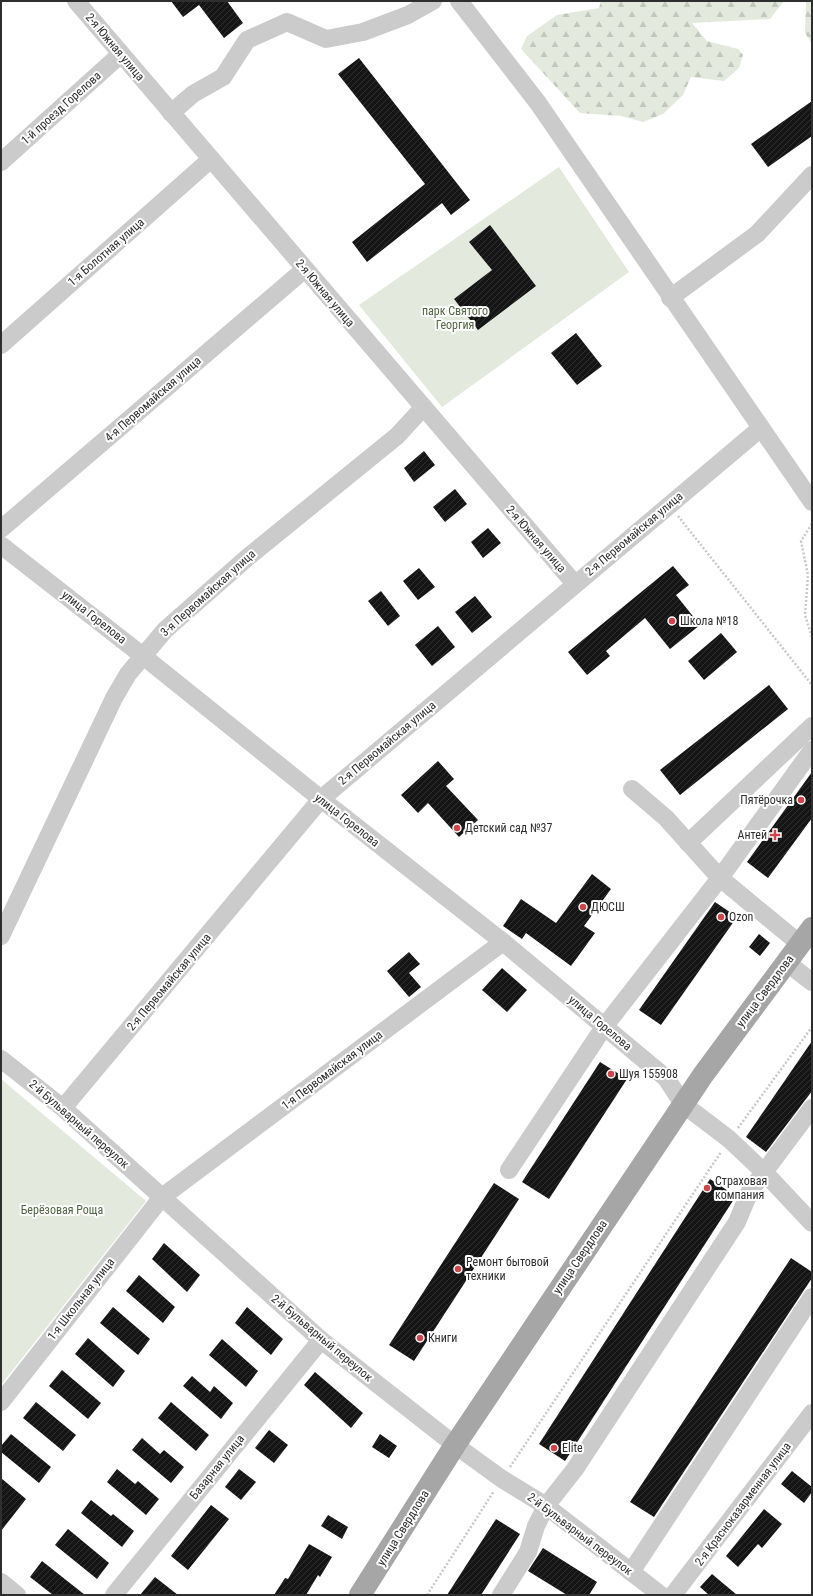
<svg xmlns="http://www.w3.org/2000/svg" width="813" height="1596" font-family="'Roboto Condensed',sans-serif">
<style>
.green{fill:#e3e9dd}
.forest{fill:url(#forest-firs)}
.building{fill:url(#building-hatch)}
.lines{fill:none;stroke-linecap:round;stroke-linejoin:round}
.path{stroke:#c8c8c8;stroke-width:2.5;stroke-dasharray:2 2;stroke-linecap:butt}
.minor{stroke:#cbcbcb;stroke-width:18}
.major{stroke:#a6a6a6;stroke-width:22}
.poi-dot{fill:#ce464c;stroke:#fff;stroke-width:1.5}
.labels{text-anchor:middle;stroke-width:4;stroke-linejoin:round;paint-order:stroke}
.street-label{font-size:12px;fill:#2e2e2e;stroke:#fff}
.park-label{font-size:12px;fill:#506441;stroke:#fff}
.poi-label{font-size:12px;fill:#2e2e2e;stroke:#fff;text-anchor:start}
</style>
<defs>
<pattern id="forest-firs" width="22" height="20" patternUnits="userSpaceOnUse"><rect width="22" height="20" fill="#e3e9dd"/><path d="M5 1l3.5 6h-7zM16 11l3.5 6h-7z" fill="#c3c8be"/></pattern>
<pattern id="building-hatch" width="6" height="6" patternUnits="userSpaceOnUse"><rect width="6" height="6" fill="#151515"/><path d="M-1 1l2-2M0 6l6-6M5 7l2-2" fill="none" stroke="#2f2f2f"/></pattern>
</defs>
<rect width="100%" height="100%" fill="#fff"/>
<g class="green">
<path d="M559,167l70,105 -187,135 -83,-102z"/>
<path d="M1,1079l145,122 -145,184z"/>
</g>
<g class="forest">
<path d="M601,1h183l-14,18 -78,4 15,18 31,8 5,6 -4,13 -15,13 -33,-4 -8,18 -20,19 -20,8 -22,-6 -41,-3 -59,-64 6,-13 30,-21 42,-7z"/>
<path d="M806,1h6v43l-7,-11z"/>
</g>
<g class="building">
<path d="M171,1h56l16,22 -19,15 -25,-33 -16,12z"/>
<path d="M359,58l111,142 -19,15 -9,-12 -75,59 -15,-20 73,-58 -87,-110z"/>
<path d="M812,101v35l-44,31 -17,-23z"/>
<path d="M490,225l46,61 -58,44 -24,-31 38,-29 -23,-28z"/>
<path d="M576,333l26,33 -25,19 -26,-32z"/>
<path d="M424,451l11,14 -21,17 -10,-14z"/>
<path d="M455,489l12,15 -22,18 -12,-15z"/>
<path d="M488,528l13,15 -18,15 -12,-16z"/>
<path d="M673,566l16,19 -13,10 24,30 -30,24 -25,-31 -39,33 4,5 -23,19 -19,-23z"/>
<path d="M419,568l16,19 -17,13 -15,-19z"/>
<path d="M381,591l19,25 -12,10 -20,-25z"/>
<path d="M475,596l17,21 -20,16 -17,-21z"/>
<path d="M438,626l17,21 -23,19 -17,-21z"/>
<path d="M721,633l16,19 -33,28 -16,-19z"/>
<path d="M769,685l19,24 -108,86 -20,-25z"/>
<path d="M438,761l16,18 -8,7 32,34 -19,17 -31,-34 -10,10 -17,-18z"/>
<path d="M812,772v46l-44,60 -21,-16z"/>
<path d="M592,874l19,15 -27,37 11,7 -24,33 -45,-33 -4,6 -19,-13 18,-27 35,24z"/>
<path d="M715,902l22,15 -76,108 -22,-15z"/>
<path d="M759,934l11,9 -10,13 -11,-9z"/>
<path d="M409,952l11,12 -11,9 12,14 -12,10 -22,-26z"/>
<path d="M502,968l25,22 -20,22 -25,-22z"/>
<path d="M812,1041v50l-46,61 -20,-15z"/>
<path d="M600,1062l27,17 -78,120 -27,-17z"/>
<path d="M710,1179l26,17 -171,265 -26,-17z"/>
<path d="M494,1183l25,16 -105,162 -25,-16z"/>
<path d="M164,1243l36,32 -13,17 -35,-33z"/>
<path d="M791,1258l21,14v6l-158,239 -24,-15z"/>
<path d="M139,1275l36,32 -12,16 -37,-32z"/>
<path d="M113,1307l37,32 -12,16 -38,-32z"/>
<path d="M247,1307l36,32 -12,16 -36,-32z"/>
<path d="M88,1338l37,33 -12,16 -38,-33z"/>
<path d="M222,1339l36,32 -12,16 -37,-32z"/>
<path d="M62,1370l39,33 -13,16 -39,-33z"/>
<path d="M315,1372l48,41 -12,15 -47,-43z"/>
<path d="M192,1376l18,16 4,-6 19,17 -12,16 -38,-33z"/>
<path d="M36,1402l40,33 -13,16 -40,-33z"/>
<path d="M171,1402l38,33 -13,16 -38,-33z"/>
<path d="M269,1430l19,15 -14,18 -19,-15z"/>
<path d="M11,1434l40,33 -12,16 -38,-31v-6z"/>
<path d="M380,1434l17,12 -8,12 -17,-11z"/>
<path d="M142,1438l18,16 4,-4 20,17 -13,16 -39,-33z"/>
<path d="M117,1469l18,15 3,-3 21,18 -13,16 -39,-33z"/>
<path d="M239,1469l17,13 -15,18 -16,-13z"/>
<path d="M792,1471l20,16v5l-8,11 -23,-19z"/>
<path d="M1,1478l25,21 -25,32z"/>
<path d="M91,1500l20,16 2,-2 21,17 -12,16 -41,-34z"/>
<path d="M211,1505l18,14 -41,51 -17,-14z"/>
<path d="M764,1509l18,15 -20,24 -4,-4 -20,23 -12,-11z"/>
<path d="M328,1515l20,12 -6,12 -21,-13z"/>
<path d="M496,1519l24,15 -39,61h-34z"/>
<path d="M68,1529l41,34 -12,16 -42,-34z"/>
<path d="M309,1544l23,13 -12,20 -2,-2 -12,20h-32l11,-17 3,1z"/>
<path d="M543,1548l54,34 -8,13h-22l-39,-24z"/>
<path d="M42,1561l43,34h-32l-23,-18z"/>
<path d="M712,1574l25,21h-28l-9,-8z"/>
<path d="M155,1577l23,18h-38z"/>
</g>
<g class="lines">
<g class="path">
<path d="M678,516l134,169"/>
<path d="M812,524l-11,17 7,34 -3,40 7,22"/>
<path d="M738,1128l74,-101"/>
<path d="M510,1467l211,-315"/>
<path d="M427,1595l67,-104"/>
</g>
<g class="minor">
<path d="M76,1l499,583"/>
<path d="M459,1l79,102 274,399"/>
<path d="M171,113l22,-19 30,-17 24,-37 40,-18 39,17 37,-7 45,-17 25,-14"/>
<path d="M1,162l120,-108"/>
<path d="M670,298l87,-64 55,-59"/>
<path d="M1,345l210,-186"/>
<path d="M1,529l304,-260"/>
<path d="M1,545l142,111 178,143 182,143 163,136 17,26 46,35 36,34 47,50"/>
<path d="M632,789l34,29 54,60 80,66"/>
<path d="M688,843l124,-117"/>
<path d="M1,936l113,-238 14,-24 37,-44 83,-73 149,-121 23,-25 5,-1"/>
<path d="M786,962l26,20"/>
<path d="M1,1059l62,49 258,232 134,105 47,34 44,27 115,89"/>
<path d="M63,1108l258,-309 440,-371"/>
<path d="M509,1170l95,-143 116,-149 92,-128"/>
<path d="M1,1402l161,-205 341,-255"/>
<path d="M631,1572l181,-275"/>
<path d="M1,1582l16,13"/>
<path d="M114,1595l207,-255"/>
<path d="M501,1595l27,-43 8,-26 10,-20 29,-37 162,-247 13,-31 62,-83"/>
<path d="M673,1595l139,-182"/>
</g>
<path class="major" d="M360,1595l95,-150 248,-370 109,-147"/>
</g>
<g class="poi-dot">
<circle cx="672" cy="621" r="4"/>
<circle cx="801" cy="800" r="4"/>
<circle cx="457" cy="828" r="4"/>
<path d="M773 829h4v4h4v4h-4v4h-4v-4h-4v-4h4z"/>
<circle cx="583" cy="907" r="4"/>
<circle cx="721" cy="917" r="4"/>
<circle cx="611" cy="1074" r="4"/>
<circle cx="707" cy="1188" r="4"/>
<circle cx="458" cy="1269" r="4"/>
<circle cx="420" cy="1338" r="4"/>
<circle cx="554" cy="1448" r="4"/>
</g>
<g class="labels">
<g class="street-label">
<text transform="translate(115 47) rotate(50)" y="4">2-я Южная улица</text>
<text transform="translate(61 108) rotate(-42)" y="4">1-й проезд Горелова</text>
<text transform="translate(106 252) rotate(-41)" y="4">1-я Болотная улица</text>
<text transform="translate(325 293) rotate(50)" y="4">2-я Южная улица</text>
<text transform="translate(153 399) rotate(-41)" y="4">4-я Первомайская улица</text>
<text transform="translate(634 534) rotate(-40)" y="4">2-я Первомайская улица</text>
<text transform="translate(536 539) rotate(49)" y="4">2-я Южная улица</text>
<text transform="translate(208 593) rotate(-42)" y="4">3-я Первомайская улица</text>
<text transform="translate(94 617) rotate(38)" y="4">улица Горелова</text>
<text transform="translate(387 743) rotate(-40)" y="4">2-я Первомайская улица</text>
<text transform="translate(347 820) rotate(38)" y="4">улица Горелова</text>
<text transform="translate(169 982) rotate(-50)" y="4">2-я Первомайская улица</text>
<text transform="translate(765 991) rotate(-53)" y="4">улица Свердлова</text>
<text transform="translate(600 1023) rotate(40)" y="4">улица Горелова</text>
<text transform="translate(332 1070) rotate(-37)" y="4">1-я Первомайская улица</text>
<text transform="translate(79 1124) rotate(41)" y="4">2-й Бульварный переулок</text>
<text transform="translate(580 1257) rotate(-56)" y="4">улица Свердлова</text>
<text transform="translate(81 1299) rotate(-52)" y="4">1-я Школьная улица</text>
<text transform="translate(322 1338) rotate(40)" y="4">2-й Бульварный переулок</text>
<text transform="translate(217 1467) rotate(-51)" y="4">Базарная улица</text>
<text transform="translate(743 1504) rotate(-53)" y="4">2-я Красноказарменная улица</text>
<text transform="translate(403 1528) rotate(-58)" y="4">улица Свердлова</text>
<text transform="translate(580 1534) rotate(37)" y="4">2-й Бульварный переулок</text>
</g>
<g class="park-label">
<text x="455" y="315">парк Святого<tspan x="455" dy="14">Георгия</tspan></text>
<text x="62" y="1214">Берёзовая Роща</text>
</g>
<g class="poi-label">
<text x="680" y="625">Школа №18</text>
<text x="793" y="804" text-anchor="end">Пятёрочка</text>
<text x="465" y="832">Детский сад №37</text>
<text x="767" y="839" text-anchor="end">Антей</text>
<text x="591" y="911">ДЮСШ</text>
<text x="729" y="921">Ozon</text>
<text x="619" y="1078">Шуя 155908</text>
<text x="715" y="1185">Страховая<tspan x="715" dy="14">компания</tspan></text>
<text x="466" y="1266">Ремонт бытовой<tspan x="466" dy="14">техники</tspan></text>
<text x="428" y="1342">Книги</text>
<text x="562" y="1452">Elite</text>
</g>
</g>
<rect width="813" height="1596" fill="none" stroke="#2e2e2e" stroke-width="4"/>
</svg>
